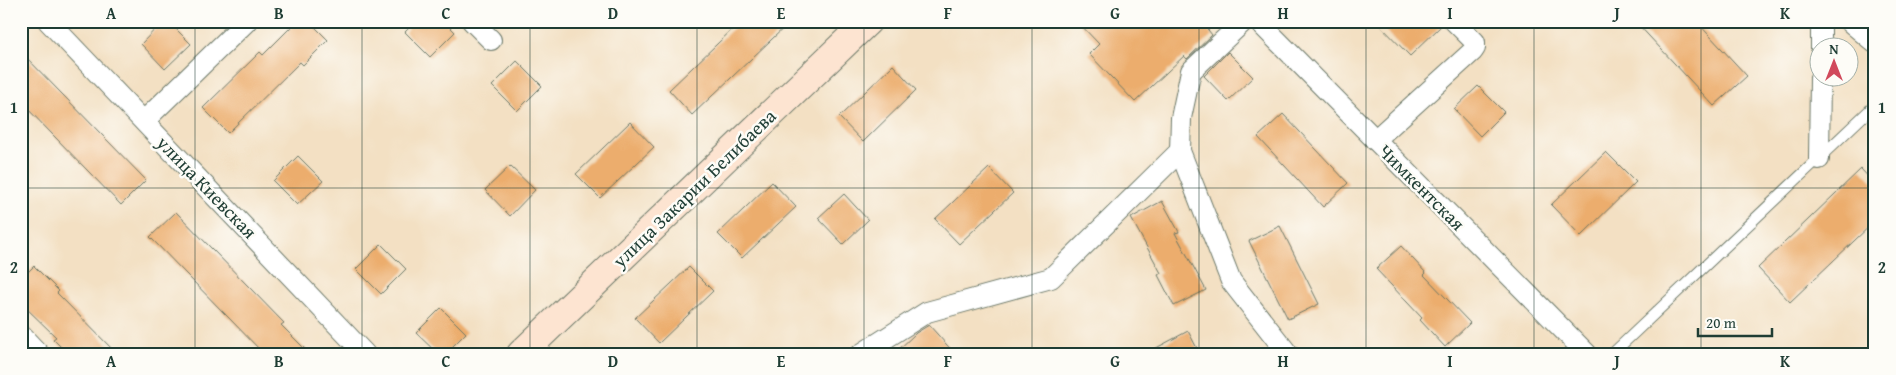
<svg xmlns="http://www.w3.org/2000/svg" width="1896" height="375" font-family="'Gentium Book Plus',serif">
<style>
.building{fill:#ecad6d}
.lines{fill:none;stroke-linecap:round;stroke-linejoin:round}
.lane-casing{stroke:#697666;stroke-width:12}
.street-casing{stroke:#697666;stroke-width:22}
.secondary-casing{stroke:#697666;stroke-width:30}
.lane{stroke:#fff;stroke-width:10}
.street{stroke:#fff;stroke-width:20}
.secondary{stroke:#fde4d1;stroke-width:28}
.grid{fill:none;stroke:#1f3d34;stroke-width:1;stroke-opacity:0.55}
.labels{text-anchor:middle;stroke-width:5;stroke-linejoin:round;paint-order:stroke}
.street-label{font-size:19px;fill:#1f3d34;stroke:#fdfcf7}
.neatline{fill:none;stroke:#1f3d34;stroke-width:2}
.grid-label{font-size:16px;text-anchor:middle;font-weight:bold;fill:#1f3d34}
</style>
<rect width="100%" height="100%" fill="#fdfcf7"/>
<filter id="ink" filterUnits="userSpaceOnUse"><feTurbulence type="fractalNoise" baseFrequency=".02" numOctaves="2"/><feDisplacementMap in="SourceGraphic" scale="10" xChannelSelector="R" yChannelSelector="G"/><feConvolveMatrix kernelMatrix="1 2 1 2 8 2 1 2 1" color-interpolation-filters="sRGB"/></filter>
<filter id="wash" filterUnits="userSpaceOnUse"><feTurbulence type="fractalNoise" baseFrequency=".0096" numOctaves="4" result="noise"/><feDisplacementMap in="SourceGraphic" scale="20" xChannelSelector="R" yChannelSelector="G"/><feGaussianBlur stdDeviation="1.12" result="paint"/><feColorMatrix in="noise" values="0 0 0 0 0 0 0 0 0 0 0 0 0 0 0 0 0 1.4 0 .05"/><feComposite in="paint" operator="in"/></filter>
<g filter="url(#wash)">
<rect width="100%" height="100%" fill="#f3e0c3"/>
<g id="blocks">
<g class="building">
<path d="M163,21h5l23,23 -26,25 -24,-25z"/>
<path d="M297,21h12l19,19 -25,25 -3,-3 -72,71 -25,-25 57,-56 3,3z"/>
<path d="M416,21h28l11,11 -25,25 -25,-25z"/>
<path d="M741,21h50l-99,94 -23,-25z"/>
<path d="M1077,21h124l11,14 -25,24 -3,-3 -49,46 -46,-48 10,-10z"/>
<path d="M1376,21h66l1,3 -33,32z"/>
<path d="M1635,21h61l51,55 -33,30z"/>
<path d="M21,52l125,128 -25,25 -100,-103z"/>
<path d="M1228,52l25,25 -25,24 -24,-25z"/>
<path d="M517,61l25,25 -25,25 -25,-25z"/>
<path d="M893,65l23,25 -53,52 -24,-25z"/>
<path d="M1478,86l26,26 -24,24 -26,-27z"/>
<path d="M1283,114l65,69 -25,24 -65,-70z"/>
<path d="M630,122l24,25 -54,51 -24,-24z"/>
<path d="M1606,152l30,30 -55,54 -30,-31z"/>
<path d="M298,156l25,25 -26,24 -24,-24z"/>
<path d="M510,166l25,24 -25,26 -25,-26z"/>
<path d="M989,168l24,25 -54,51 -24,-25z"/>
<path d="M1861,169l14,15v37l-85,81 -32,-34z"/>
<path d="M772,182l24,25 -54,51 -24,-24z"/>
<path d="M844,194l24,26 -25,24 -25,-26z"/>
<path d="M1162,201l17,31 -4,1 31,57 -32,16 -16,-31 3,-2 -30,-55z"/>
<path d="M176,212l108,111 -3,2 29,29h-46l-114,-117z"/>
<path d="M1280,226l39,78 -31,15 -39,-78z"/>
<path d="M381,244l25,25 -25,25 -25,-25z"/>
<path d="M1401,246l25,27 -2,2 46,48 -25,24 -25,-27 2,-2 -46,-49z"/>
<path d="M34,266l25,25 -2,2 60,61h-49l-15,-15 3,-2 -35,-34v-24z"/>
<path d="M689,267l24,24 -54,52 -24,-25z"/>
<path d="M441,308l25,25 -21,21h-7l-22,-21z"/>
<path d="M929,325l26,29h-61l22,-21z"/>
<path d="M1188,331l12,23h-55z"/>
</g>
</g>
</g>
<g filter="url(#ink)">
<use href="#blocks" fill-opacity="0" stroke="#697666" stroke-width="1"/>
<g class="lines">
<defs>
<path id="lane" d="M1612,354l263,-249"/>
<g id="street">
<path d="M48,21l317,333"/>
<path d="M472,21l19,19"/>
<path d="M1244,21l-53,50 -10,47 -1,33 51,130 57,73"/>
<path d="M1258,21l329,333"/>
<path d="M1849,21l26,22"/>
<path d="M1821,48v-27"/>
<path d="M144,121l103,-100"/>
<path d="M1375,140l98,-89 2,-3v-6l-21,-21"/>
<path d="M1819,159l1,-81"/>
<path d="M21,335l18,19"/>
<path d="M861,354l66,-42 124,-34 129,-127"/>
</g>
<path id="secondary" d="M521,354l347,-333"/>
</defs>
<use href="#lane" class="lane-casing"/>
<use href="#street" class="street-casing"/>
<use href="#secondary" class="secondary-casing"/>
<use href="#lane" class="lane"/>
<use href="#street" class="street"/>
<use href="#secondary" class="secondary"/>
</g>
</g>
<path class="grid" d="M195,21v333M362,21v333M530,21v333M697,21v333M864,21v333M1032,21v333M1199,21v333M1366,21v333M1534,21v333M1701,21v333M21,188h1854"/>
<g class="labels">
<g class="street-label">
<text transform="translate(207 187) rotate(46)" y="7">улица Киевская</text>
<text transform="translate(1422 187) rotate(45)" y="7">Чимкентская</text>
<text transform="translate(694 188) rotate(-44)" y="7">улица Закарии Белибаева</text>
</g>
</g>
<rect width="1896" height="375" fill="none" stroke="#fdfcf7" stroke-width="55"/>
<g transform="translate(1834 62)"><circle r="24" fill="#fdfcf7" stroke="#a4b0a9"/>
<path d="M0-4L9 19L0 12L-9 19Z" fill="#d1495b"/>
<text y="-8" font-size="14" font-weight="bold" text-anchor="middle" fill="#1f3d34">N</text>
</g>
<path d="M1698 328v8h74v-8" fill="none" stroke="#1f3d34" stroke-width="2.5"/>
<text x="1706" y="328" font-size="15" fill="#1f3d34" stroke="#fdfcf7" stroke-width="4" paint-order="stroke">20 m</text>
<rect x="28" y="28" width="1840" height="320" class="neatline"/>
<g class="grid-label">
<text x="111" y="19">A</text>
<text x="279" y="19">B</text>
<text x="446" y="19">C</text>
<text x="613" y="19">D</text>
<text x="781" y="19">E</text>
<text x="948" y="19">F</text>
<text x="1115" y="19">G</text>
<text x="1283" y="19">H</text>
<text x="1450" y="19">I</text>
<text x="1617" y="19">J</text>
<text x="1785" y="19">K</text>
<text x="14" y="113">1</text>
<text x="1882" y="113">1</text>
<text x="14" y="273">2</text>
<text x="1882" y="273">2</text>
<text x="111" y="367">A</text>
<text x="279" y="367">B</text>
<text x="446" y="367">C</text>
<text x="613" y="367">D</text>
<text x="781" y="367">E</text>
<text x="948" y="367">F</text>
<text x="1115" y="367">G</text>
<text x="1283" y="367">H</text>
<text x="1450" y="367">I</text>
<text x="1617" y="367">J</text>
<text x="1785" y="367">K</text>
</g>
</svg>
